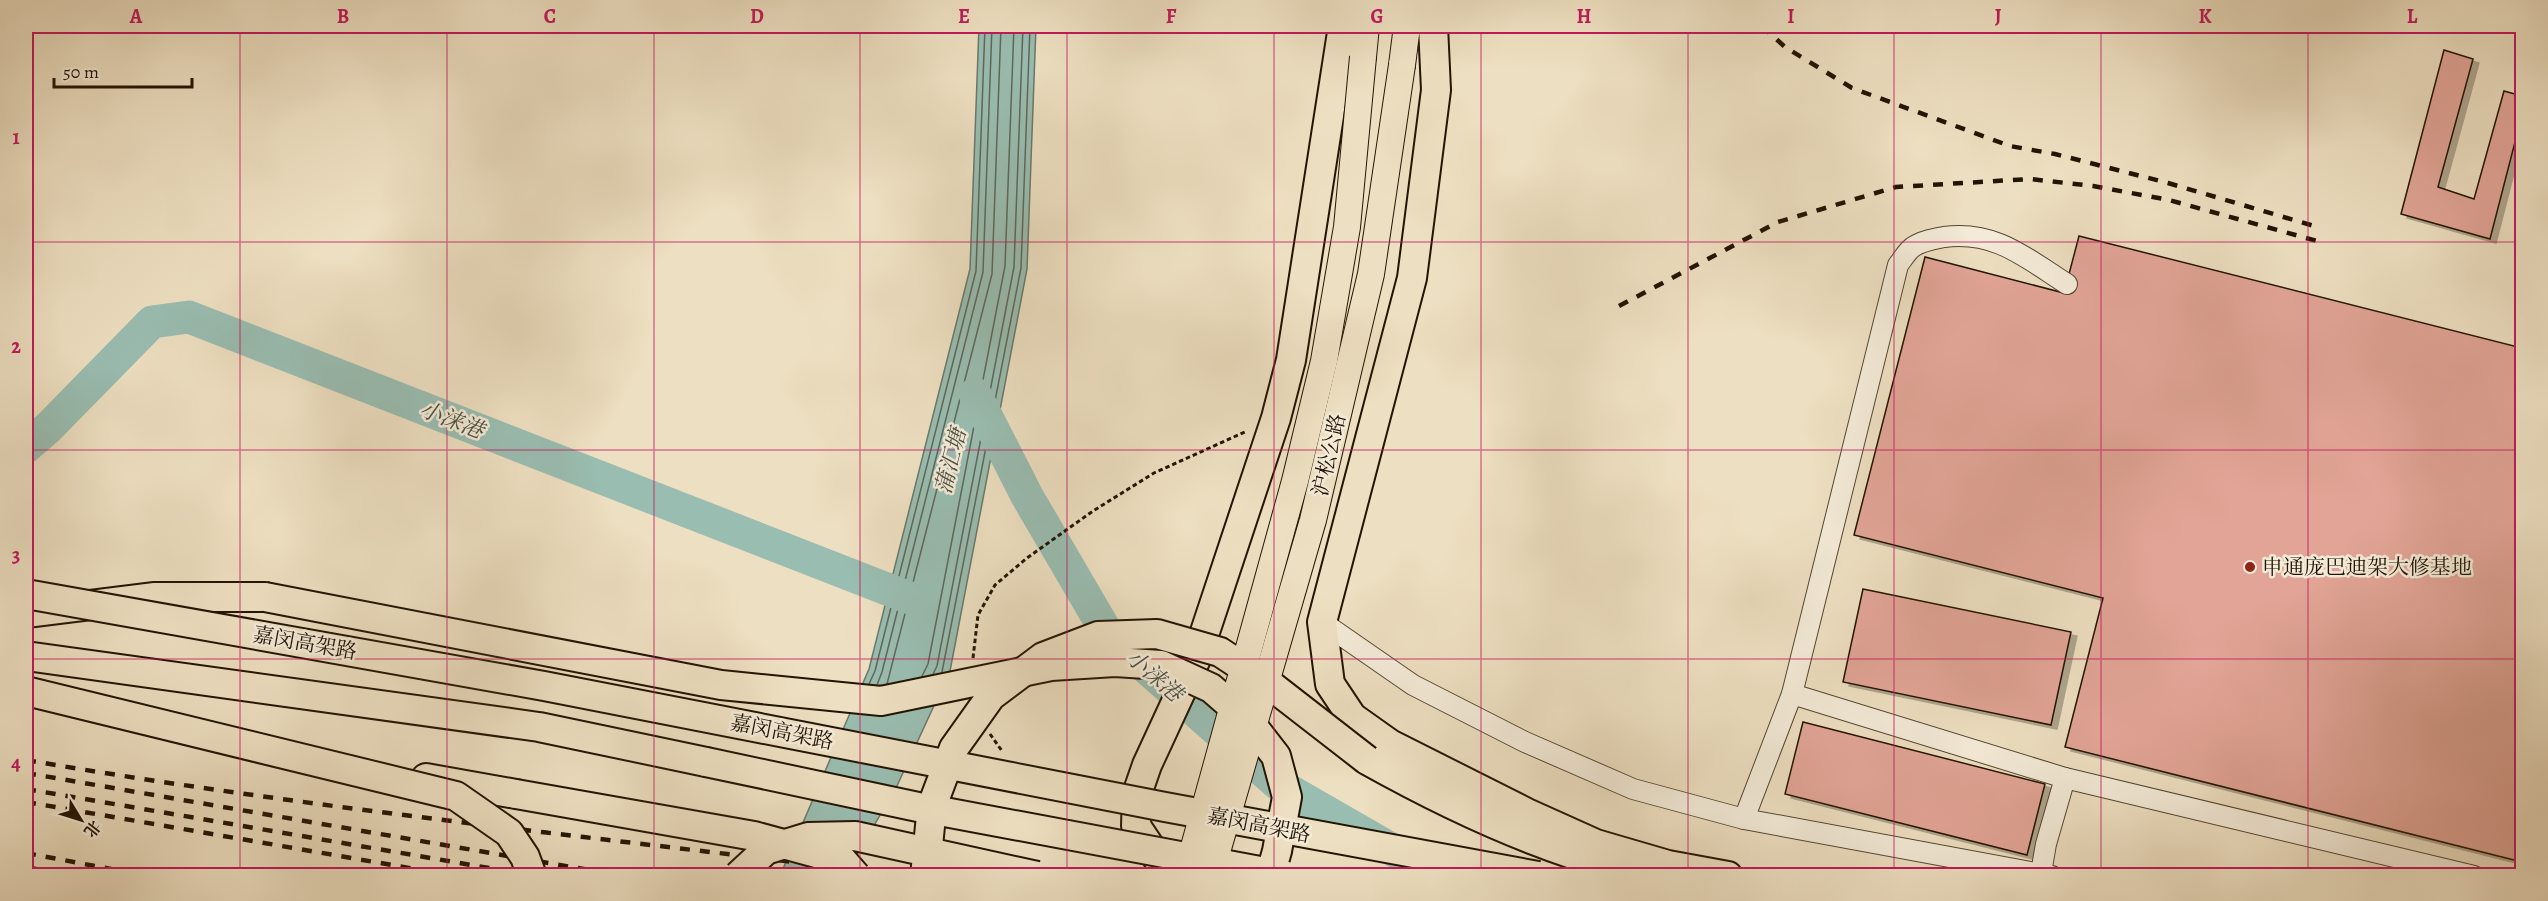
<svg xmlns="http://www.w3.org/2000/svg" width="2548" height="901" font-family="Alegreya,'Noto Serif SC',serif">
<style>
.water{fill:#99bdb1;stroke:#69796b;stroke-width:1.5}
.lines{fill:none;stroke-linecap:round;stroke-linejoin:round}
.shore{stroke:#5d685a;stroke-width:1.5}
.river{stroke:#99bdb1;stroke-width:33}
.building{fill:#e1a496;stroke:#211403;stroke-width:1.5;filter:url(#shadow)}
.minor-casing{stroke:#544732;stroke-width:22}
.major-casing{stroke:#211403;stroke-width:28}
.highway-casing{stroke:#211403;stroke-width:32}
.path{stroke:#211403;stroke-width:3;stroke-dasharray:4.5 3;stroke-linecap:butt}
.minor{stroke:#f3ead7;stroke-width:20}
.major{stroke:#eddfc1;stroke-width:26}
.highway{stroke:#eddfc1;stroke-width:28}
.rail{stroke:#211403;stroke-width:4.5;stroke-dasharray:10 10;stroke-linecap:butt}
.major-bridge-casing{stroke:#211403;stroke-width:28;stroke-linecap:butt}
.highway-bridge-casing{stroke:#211403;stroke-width:32;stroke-linecap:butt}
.major-bridge{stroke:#eddfc1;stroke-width:26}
.highway-bridge{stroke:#eddfc1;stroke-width:28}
.grid{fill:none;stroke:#c2185b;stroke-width:1.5;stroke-opacity:0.55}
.poi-dot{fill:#8f2418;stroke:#f3ead7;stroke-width:2}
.labels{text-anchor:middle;stroke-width:5;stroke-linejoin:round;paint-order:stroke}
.street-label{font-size:21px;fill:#211403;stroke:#f3ead7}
.poi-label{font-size:21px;fill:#211403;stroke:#f3ead7;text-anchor:start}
.water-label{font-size:22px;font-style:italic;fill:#4b4f40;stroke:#f3ead7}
.neatline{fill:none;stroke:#c2185b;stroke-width:2}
.grid-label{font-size:20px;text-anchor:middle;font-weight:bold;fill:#c2185b}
</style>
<defs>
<filter id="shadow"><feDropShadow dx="6" dy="4" stdDeviation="0" flood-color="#0004"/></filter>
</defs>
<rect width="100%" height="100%" fill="#eddfc1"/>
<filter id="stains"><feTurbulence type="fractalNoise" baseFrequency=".00333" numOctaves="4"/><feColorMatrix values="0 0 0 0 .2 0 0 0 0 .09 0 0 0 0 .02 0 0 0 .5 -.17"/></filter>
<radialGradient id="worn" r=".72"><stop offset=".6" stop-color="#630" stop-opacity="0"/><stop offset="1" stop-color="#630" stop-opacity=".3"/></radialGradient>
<path class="water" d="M979,26h57l-9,243 -77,402 -54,117 -51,87 -65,1 89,-207 101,-400z"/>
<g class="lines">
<g class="shore">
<path d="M942,672l79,-404 9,-242"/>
<path d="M933,674l4,-8 77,-399 9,-241"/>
<path d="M922,676l6,-12 77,-398 9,-240"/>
<path d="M869,684l6,-13 101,-400 9,-245"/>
<path d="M887,684l105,-410 9,-248"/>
<path d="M877,685l5,-13 101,-400 9,-246"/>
</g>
<g class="river">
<path d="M975,394l52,102 80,137 171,151 160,92"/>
<path d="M26,447l22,-19 104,-106 37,-5 726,283"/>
</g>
</g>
<g class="building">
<path d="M2444,50l29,9 -35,128 36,12 30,-108 18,5v19l-32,124 -89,-25z"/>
<path d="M2522,204v35l-7,-1z"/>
<path d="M2079,236l443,112v496l-4,17 -453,-114 38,-149 -249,-63 71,-278 139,36z"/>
<path d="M1863,589l208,43 -20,93 -208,-43z"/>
<path d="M1803,722l242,62 -18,71 -242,-61z"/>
</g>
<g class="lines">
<defs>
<g id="minor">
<path d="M1322,622l91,63 112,57 108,47 111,30 308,57"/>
<path d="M1792,694l273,84 409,98"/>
<path d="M1744,819l48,-125 106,-429c5,-6 9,-14 15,-18 8,-6 21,-8 31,-10 51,-7 82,21 123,47"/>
<path d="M2041,873l5,-29 19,-66"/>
</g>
<g id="major">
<path d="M1363,57l3,-31"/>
<path d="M1402,65l5,-39"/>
</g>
<g id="highway">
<path d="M1433,26l3,64 -24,188 -90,344 8,62 22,33 38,27 137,69 69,31 72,21 60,11"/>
<path d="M26,613l129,-16h110"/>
<path d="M26,656l513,71 167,35"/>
<path d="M1367,760c77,43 160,83 245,106"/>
<path d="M426,778l90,16"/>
<path d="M1165,864l-7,-5 -22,-33 1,-32 10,-29 49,-106 80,-241 15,-58 52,-334"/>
</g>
</defs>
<use href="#minor" class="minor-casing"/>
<use href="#major" class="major-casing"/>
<use href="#highway" class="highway-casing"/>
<g class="path">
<path d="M973,658l5,-43 17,-30 32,-27 66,-47 61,-38 93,-42"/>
<path d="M990,734l12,17"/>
</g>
<use href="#minor" class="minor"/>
<use href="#major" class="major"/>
<use href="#highway" class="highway"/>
<g class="rail">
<path d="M1762,26l23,21 67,41 158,58 45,8 113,29 153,45"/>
<path d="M1619,306l159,-84 118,-35 134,-8 63,7 76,14 148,41"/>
<path d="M26,760c292,50 588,79 882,116"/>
<path d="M26,773l598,103"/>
<path d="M26,789l510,87"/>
<path d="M26,802l430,74"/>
<path d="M26,853l122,23"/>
<path d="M26,867l46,9"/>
</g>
<defs>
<g id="major-bridge">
<path d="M1186,876l109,-395 29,-120 23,-134 16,-170"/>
<path d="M1210,876l103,-356 58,-246 31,-209"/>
</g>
<g id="highway-bridge">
<path d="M26,594l518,92 621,121 373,69"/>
<path d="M265,597l456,88 160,16 170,-35 64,-4 46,3 50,23 37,32 28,36 11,41 -10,54 -7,25"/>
<path d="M26,691l430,105 53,37 16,24 7,19"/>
<path d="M706,762l212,45 369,69"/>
<path d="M516,794l238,42 88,24 14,16"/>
<path d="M738,876l28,-26 42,-13 47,-1 182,40"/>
<path d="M925,876l7,-70 22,-58 37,-52 52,-39 55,-21 59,-2 63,18 53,35 94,73"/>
</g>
</defs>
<use href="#major-bridge" class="major-bridge-casing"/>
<use href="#highway-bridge" class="highway-bridge-casing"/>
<use href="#major-bridge" class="major-bridge"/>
<use href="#highway-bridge" class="highway-bridge"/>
</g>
<path class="grid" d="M240,26v850M447,26v850M654,26v850M860,26v850M1067,26v850M1274,26v850M1481,26v850M1688,26v850M1894,26v850M2101,26v850M2308,26v850M26,242h2496M26,450h2496M26,659h2496"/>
<circle class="poi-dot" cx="2250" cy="567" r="6"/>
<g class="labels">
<g class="street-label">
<text transform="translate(1329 455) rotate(-77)" y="7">沪松公路</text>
<text transform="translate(305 643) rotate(10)" y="7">嘉闵高架路</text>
<text transform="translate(782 732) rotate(11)" y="7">嘉闵高架路</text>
<text transform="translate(1259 825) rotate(11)" y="7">嘉闵高架路</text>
</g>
<g class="poi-label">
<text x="2262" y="574">申通庞巴迪架大修基地</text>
</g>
<g class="water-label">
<text transform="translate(452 419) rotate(21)" y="8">小涞港</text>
<text transform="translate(950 461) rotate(-76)" y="8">蒲汇塘</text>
<text transform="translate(1155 675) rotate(41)" y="8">小涞港</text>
</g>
</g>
<rect width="2548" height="901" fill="none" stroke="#eddfc1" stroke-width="66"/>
<g transform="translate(81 820) rotate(128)" stroke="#f3ead7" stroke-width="4.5" paint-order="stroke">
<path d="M0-4.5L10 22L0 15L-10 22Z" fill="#211403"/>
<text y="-9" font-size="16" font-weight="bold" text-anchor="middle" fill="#211403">北</text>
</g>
<path d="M54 78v9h138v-9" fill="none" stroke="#211403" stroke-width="3"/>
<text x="63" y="78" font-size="18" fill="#211403" stroke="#f3ead7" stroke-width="4.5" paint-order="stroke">50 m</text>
<rect x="33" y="33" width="2482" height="835" class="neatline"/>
<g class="grid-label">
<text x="136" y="23">A</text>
<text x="343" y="23">B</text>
<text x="550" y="23">C</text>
<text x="757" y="23">D</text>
<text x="964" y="23">E</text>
<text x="1171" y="23">F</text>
<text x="1377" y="23">G</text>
<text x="1584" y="23">H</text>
<text x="1791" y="23">I</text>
<text x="1998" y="23">J</text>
<text x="2205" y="23">K</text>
<text x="2412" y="23">L</text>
<text x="16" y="144">1</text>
<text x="16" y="353">2</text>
<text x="16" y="562">3</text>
<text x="16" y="770">4</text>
</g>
<rect width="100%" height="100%" filter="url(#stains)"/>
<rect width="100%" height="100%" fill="url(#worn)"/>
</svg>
